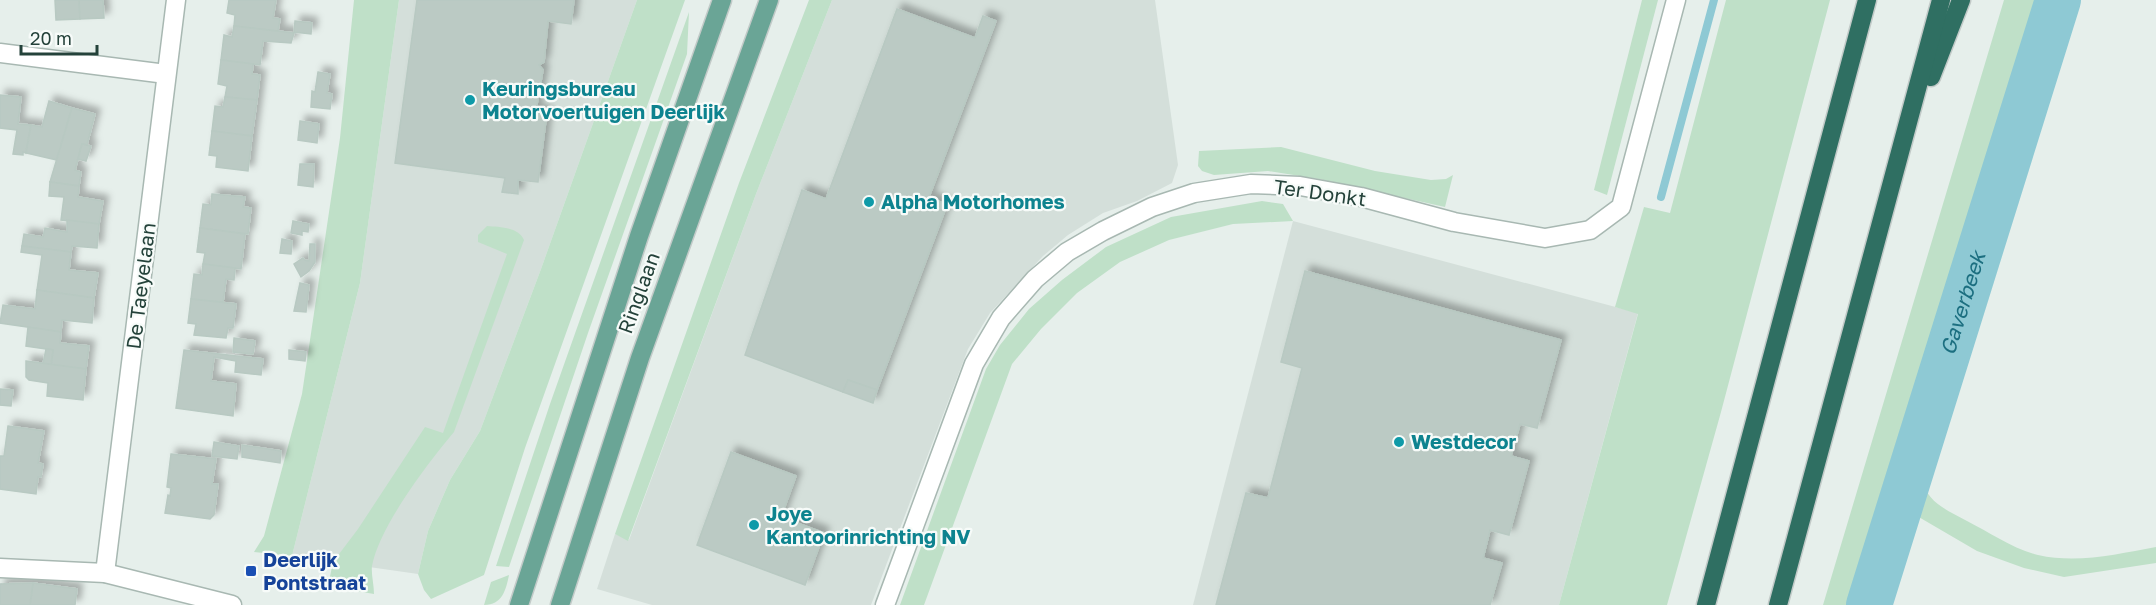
<svg xmlns="http://www.w3.org/2000/svg" width="2156" height="605" font-family="'Golos Text',sans-serif">
<style>
.built{fill:#d4dfda}
.green{fill:#bfe0c8}
.lines{fill:none;stroke-linecap:round;stroke-linejoin:round}
.stream{stroke:#8ec9d4;stroke-width:8}
.river{stroke:#8ec9d4;stroke-width:46}
.building{fill:#bbcac4;stroke:#b8c9c2;stroke-width:1.5;filter:url(#shadow)}
.street-casing{stroke:#a8b8b2;stroke-width:21}
.primary-casing{stroke:#c2cac8;stroke-width:21}
.highway-casing{stroke:#c2cac8;stroke-width:21}
.street{stroke:#fff;stroke-width:18}
.primary{stroke:#6aa596;stroke-width:18}
.highway{stroke:#2f6f62;stroke-width:18}
.culture-dot{fill:#0f9aa8;stroke:#f7fbf9;stroke-width:2}
.transit-dot{fill:#1a4fb4;stroke:#f7fbf9;stroke-width:2}
.labels{text-anchor:middle;stroke-width:4.5;stroke-linejoin:round;paint-order:stroke}
.culture-label{font-size:20px;font-weight:bold;fill:#0d838f;stroke:#f7fbf9;text-anchor:start}
.street-label{font-size:20px;fill:#24423a;stroke:#f7fbf9}
.transit-label{font-size:20px;font-weight:bold;fill:#164399;stroke:#f7fbf9;text-anchor:start}
.water-label{font-size:21px;font-style:italic;fill:#1c6f80;stroke:#f7fbf9}
</style>
<defs>
<filter id="shadow"><feDropShadow dx="5.5" dy="-5.5" stdDeviation="3" flood-color="#0004"/></filter>
</defs>
<rect width="100%" height="100%" fill="#e6efeb"/>
<g class="built">
<path d="M399,0h238l-96,269 -61,162 -30,49 -22,51 -10,43 -126,-18 68,-273z"/>
<path d="M832,0h323l23,165 -6,18 -35,18 -34,12 -35,22 -25,21 -53,57 -22,36 -97,256h-219l-55,-16 18,-55 14,6 127,-346z"/>
<path d="M1293,221l345,92 -79,292h-366z"/>
</g>
<g class="green">
<path d="M354,0h45l-39,283 -68,273 -38,-4 10,-16 38,-142 38,-256z"/>
<path d="M637,0h48l-160,448 -41,127 -53,24 -7,-9 -6,-16 10,-43 22,-51 30,-49 61,-162z"/>
<path d="M809,0h23l-76,194 -128,347 -13,-7 124,-351z"/>
<path d="M1642,0h16l-51,195 -13,-5z"/>
<path d="M1726,0h104l-109,412 -54,193h-108l79,-291 -23,-7 29,-100 26,6z"/>
<path d="M2004,0h67l-63,188 -89,287c9,28 24,33 48,46 22,11 46,28 71,34 40,9 79,-1 118,-8v16l-92,14 -40,-9 -47,-17 -60,-35 -26,89h-68z"/>
<path d="M689,12l-2,42 -99,279 -79,234 -13,-1 54,-162z"/>
<path d="M1281,147l94,24 56,9 15,-1 7,-4 -8,32 -126,-28 -51,-8 -54,4 -12,-4 -4,-5 1,-15z"/>
<path d="M1262,201l21,3 10,17 -60,3 -64,16 -49,22 -43,31 -36,36 -29,35 -88,241h-24l86,-236 14,-24 29,-36 33,-29 44,-33 65,-30z"/>
<path d="M487,226c12,1 32,1 37,14l-70,192c-26,31 -75,95 -82,134 -1,8 2,19 2,28l-46,-8 5,-24 25,-33 67,-102 18,6 64,-179 -29,-12v-7z"/>
<path d="M509,575c-3,15 -7,30 -25,30l7,-23z"/>
</g>
<g class="lines">
<path class="stream" d="M1661,197l53,-197"/>
<path class="river" id="s1" d="M1869,605l189,-605"/>
</g>
<g class="building">
<path d="M55,0h24l1,19 -24,1z"/>
<path d="M79,0h24l1,18 -24,1z"/>
<path d="M229,0h47l-3,18 7,1 -2,12 -44,-5 1,-11 -8,-2z"/>
<path d="M417,0h157l-3,24 -23,-3 -4,41 -5,3 4,5 -7,40 11,2 -9,70 -20,-2v14l-16,-2 3,-14 -110,-15z"/>
<path d="M897,9l78,29 8,-22 13,5 -67,176 18,8 -70,185 -29,-10 -5,12 -98,-37 57,-165 24,9z"/>
<path d="M295,21l17,2 -1,11 -17,-2z"/>
<path d="M234,26l60,7 -3,10 -28,-2 -3,24 -39,-5 3,-25 8,2z"/>
<path d="M221,60l32,4 -1,10 8,1 -3,25 -32,-3 2,-11 -9,-2z"/>
<path d="M318,72l12,2 -3,19 5,1 -2,15 -19,-2 1,-16 3,1z"/>
<path d="M0,95l21,2 -3,27 13,1 -5,28 -3,-1v3l-10,-1 4,-24 -17,-2z"/>
<path d="M225,97l32,3 -5,36 -40,-5 3,-25 8,1z"/>
<path d="M49,101l23,7 -15,52 -31,-7 5,-28 11,2z"/>
<path d="M72,108l23,6 -8,31 -5,-1 -7,26 6,2 -2,14 -29,-4z"/>
<path d="M300,121l19,3 -2,19 -19,-3z"/>
<path d="M212,131l40,5 -4,35 -32,-4 1,-11 -8,-1z"/>
<path d="M82,144l9,2 -5,15 -8,-2z"/>
<path d="M300,164h14l-1,23 -15,-2z"/>
<path d="M50,182l29,4 -1,11 25,4 -4,23 -38,-4 3,-23 -15,-1z"/>
<path d="M212,194l33,3 -2,10 8,1 -3,26 -48,-6 3,-24 8,1z"/>
<path d="M67,220l32,4 -2,24 -25,-2 -1,6 -49,-6 2,-12 19,3 2,-9 22,4z"/>
<path d="M293,221l16,3 -1,8 -6,-1v4l-11,-2z"/>
<path d="M200,228l45,6 -4,35 -38,-5 2,-11 -8,-1z"/>
<path d="M282,239l10,2 -1,13 -11,-1z"/>
<path d="M310,244h5v18l-6,9 -8,6 -7,-13 9,-6 2,2 4,1z"/>
<path d="M22,246l49,6 -2,18 29,3 -4,25 -57,-8 5,-35 -21,-3z"/>
<path d="M203,264l32,4 -1,12 -8,-1 -3,23 -32,-3 3,-25 8,1z"/>
<path d="M1305,271l256,69 -24,88 -17,-4 -9,32 18,5 -20,74 -19,-5 -7,28 19,5 -12,42h-274l30,-112 22,5 34,-130 -21,-6z"/>
<path d="M300,283l9,2 -3,27 -12,-1z"/>
<path d="M37,290l57,8 -2,25 -30,-3 -1,12 -61,-9 3,-18 32,4z"/>
<path d="M191,299l45,5 -3,24h-5l-2,10 -32,-3 2,-11 -8,-1z"/>
<path d="M28,327l33,5 -1,11 29,3 -3,23 -35,-4 2,-15 -27,-4z"/>
<path d="M234,338l21,3 -2,13 -20,-2z"/>
<path d="M46,349l7,1 -2,15 -8,-1z"/>
<path d="M184,350l79,9 -2,16 -26,-3 1,-11 -22,-4 -3,24 25,3 -3,32 -57,-8z"/>
<path d="M289,350l17,2 -1,9 -16,-2z"/>
<path d="M26,361l60,8 -3,31 -36,-4 1,-13 -19,-3 -3,-3z"/>
<path d="M848,380l29,10 -4,13 -30,-11z"/>
<path d="M0,389l13,1 -2,16 -11,-1z"/>
<path d="M8,426l36,5 -6,32 5,1 -2,13h-3l-2,17 -36,-5v-33h4z"/>
<path d="M214,442l25,4 -2,13 -25,-3z"/>
<path d="M242,445l39,6 -1,12 -38,-6z"/>
<path d="M731,452l65,24 -15,41 43,16 -19,52 -108,-40z"/>
<path d="M171,454l45,5 -4,25h6l-4,31 -4,4 -45,-6 3,-18 2,1 1,-8 -4,-1z"/>
<path d="M33,583l44,6 -2,16h-45z"/>
<path d="M33,583l-3,22h-30v-21z"/>
</g>
<g class="lines">
<defs>
<g id="street">
<path d="M0,53l166,21"/>
<path d="M0,568l105,5 127,32"/>
<path d="M105,573l71,-573"/>
<path d="M885,605l89,-241 27,-46 34,-39 32,-27 36,-21 49,-24 42,-14 57,-9 49,2 61,11 93,25 91,16 45,-8 31,-23 55,-207"/>
</g>
<g id="primary">
<path d="M519,605l120,-369 83,-236"/>
<path d="M560,605l80,-247 129,-358"/>
</g>
<g id="highway">
<path d="M1931,77l30,-77"/>
<path d="M1706,605l161,-605"/>
<path d="M1778,605l163,-605"/>
</g>
</defs>
<use href="#street" class="street-casing"/>
<use href="#primary" class="primary-casing"/>
<use href="#highway" class="highway-casing"/>
<use href="#street" class="street"/>
<use href="#primary" class="primary"/>
<use href="#highway" class="highway"/>
</g>
<g class="culture-dot">
<circle cx="470" cy="100" r="6"/>
<circle cx="869" cy="202" r="6"/>
<circle cx="1399" cy="442" r="6"/>
<circle cx="754" cy="525" r="6"/>
</g>
<rect class="transit-dot" x="245" y="565" width="12" height="12" rx="3"/>
<g class="labels">
<g class="culture-label">
<text x="482" y="96">Keuringsbureau<tspan x="482" dy="23">Motorvoertuigen Deerlijk</tspan></text>
<text x="881" y="209">Alpha Motorhomes</text>
<text x="1411" y="449">Westdecor</text>
<text x="766" y="521">Joye<tspan x="766" dy="23">Kantoorinrichting NV</tspan></text>
</g>
<g class="street-label">
<text transform="translate(1320 193) rotate(8)" y="7">Ter Donkt</text>
<text transform="translate(141 286) rotate(-83)" y="7">De Taeyelaan</text>
<text transform="translate(639 293) rotate(-70)" y="7">Ringlaan</text>
</g>
<g class="transit-label">
<text x="263" y="567">Deerlijk<tspan x="263" dy="23">Pontstraat</tspan></text>
</g>
<g class="water-label">
<text dy="7" stroke="none"><textPath href="#s1" startOffset="316">Gaverbeek</textPath></text>
</g>
</g>
<path d="M21 45v9h76v-9" fill="none" stroke="#24423a" stroke-width="3"/>
<text x="30" y="45" font-size="18" fill="#24423a" stroke="#f7fbf9" stroke-width="4.5" paint-order="stroke">20 m</text>
</svg>
